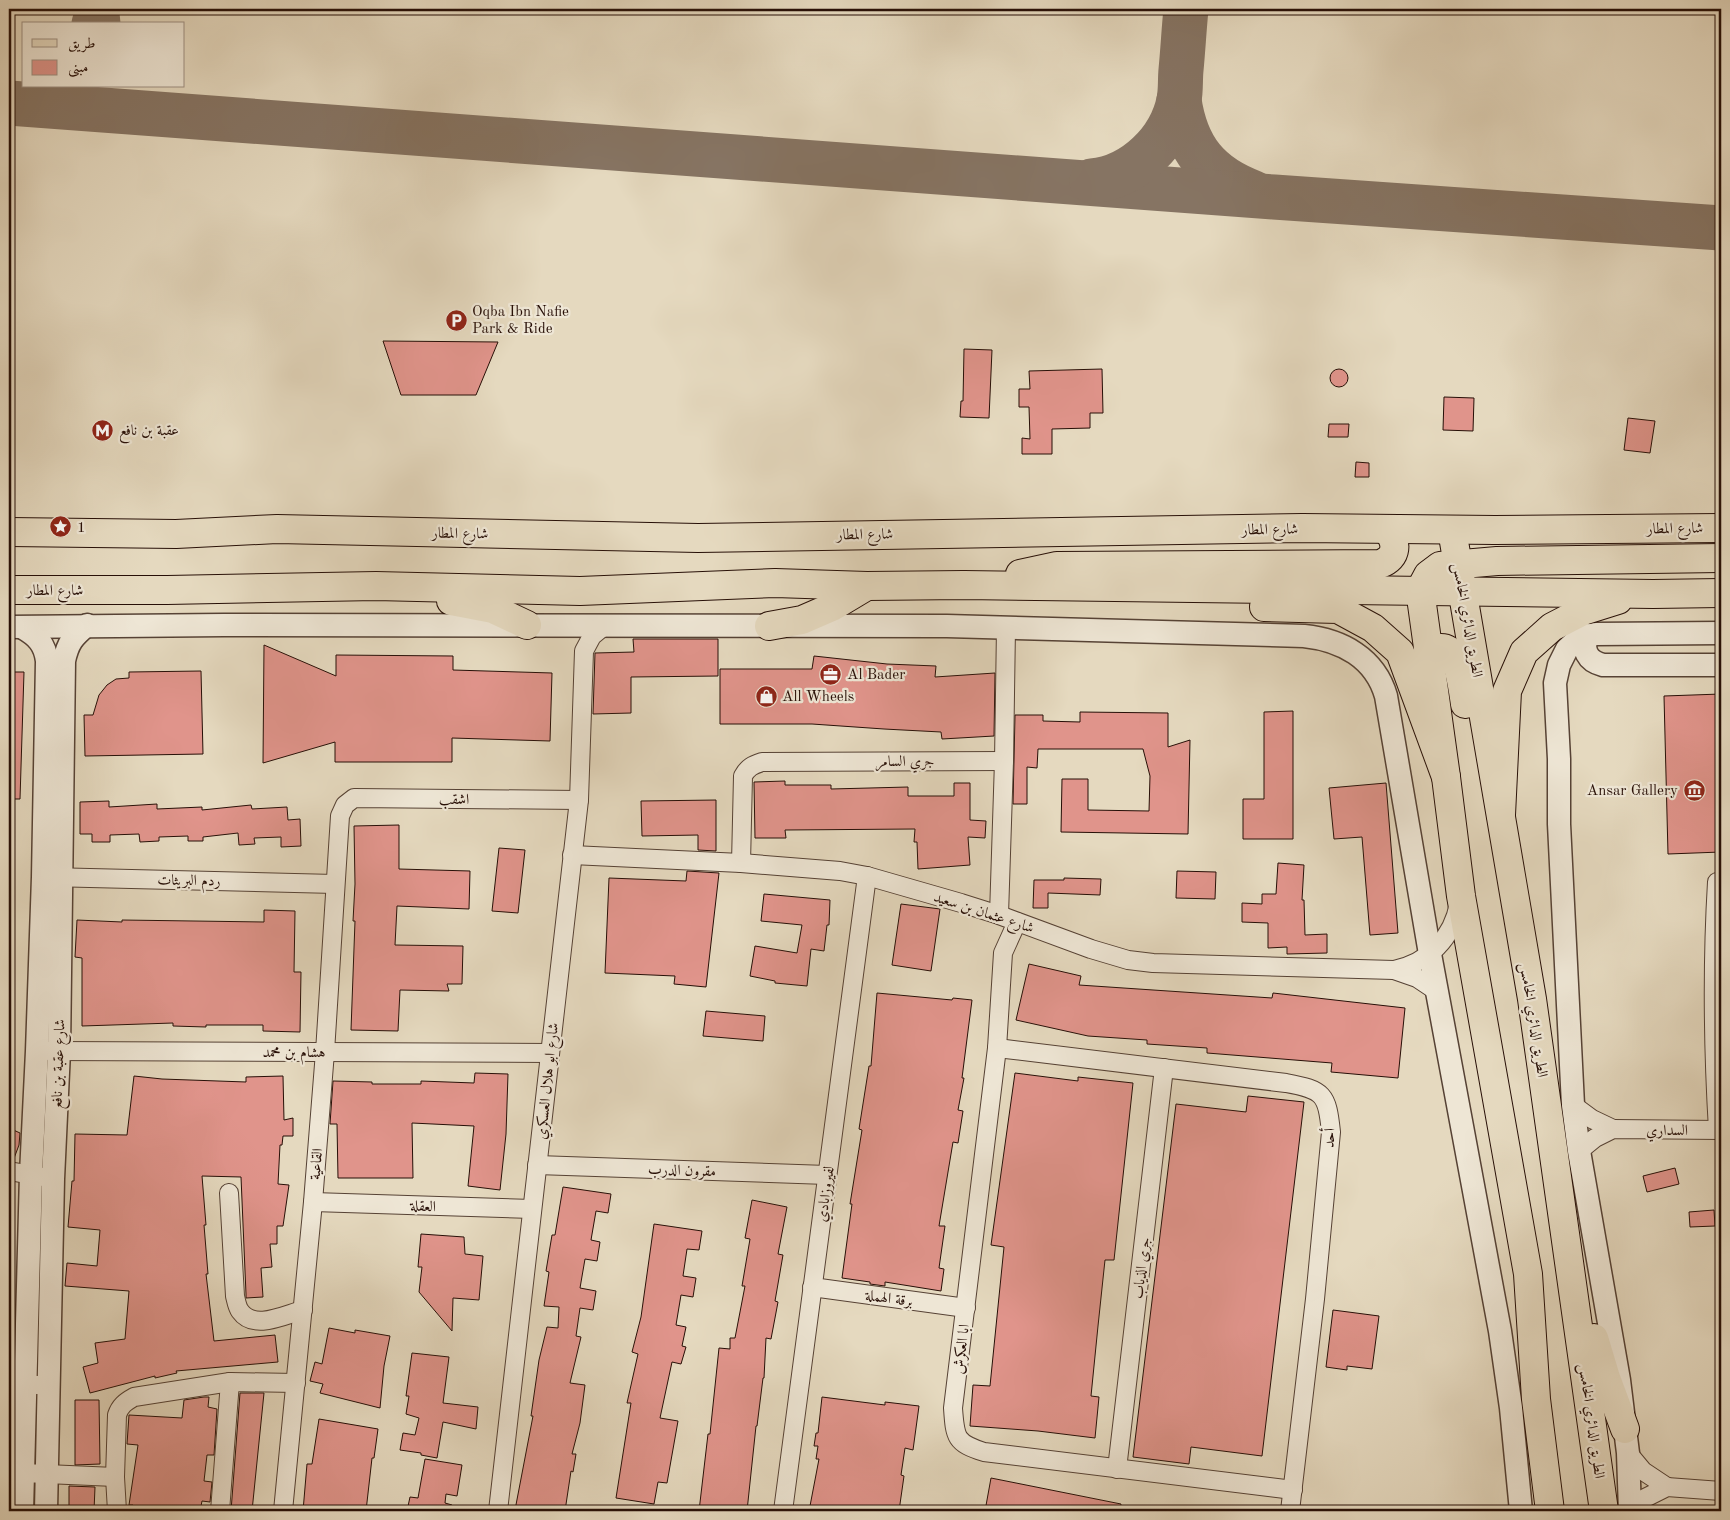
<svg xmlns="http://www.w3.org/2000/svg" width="1730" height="1520" font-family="'Old Standard TT',Amiri,serif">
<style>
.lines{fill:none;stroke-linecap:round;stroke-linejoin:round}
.taxiway{stroke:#867463;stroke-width:45}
.building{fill:#e0948b;stroke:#270f07}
.minor-casing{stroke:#564235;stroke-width:20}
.tertiary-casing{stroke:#564235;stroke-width:25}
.primary-casing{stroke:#270f07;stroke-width:30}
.trunk-casing{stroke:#270f07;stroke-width:30}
.minor{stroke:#eee6d5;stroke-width:18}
.tertiary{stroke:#eee6d5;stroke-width:22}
.primary{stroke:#e5d9bf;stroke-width:28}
.trunk{stroke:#e5d9bf;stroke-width:28}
.labels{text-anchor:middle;stroke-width:4.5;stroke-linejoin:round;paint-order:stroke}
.poi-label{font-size:15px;fill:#270f07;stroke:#eee6d5;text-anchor:start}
.street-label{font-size:15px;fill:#270f07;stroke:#eee6d5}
</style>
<rect width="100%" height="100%" fill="#e5d9bf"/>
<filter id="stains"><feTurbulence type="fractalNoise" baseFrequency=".004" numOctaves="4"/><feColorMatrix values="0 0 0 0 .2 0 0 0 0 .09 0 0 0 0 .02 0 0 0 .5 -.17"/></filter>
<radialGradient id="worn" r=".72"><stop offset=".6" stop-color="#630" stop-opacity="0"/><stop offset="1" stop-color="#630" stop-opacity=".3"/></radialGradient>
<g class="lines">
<g class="taxiway">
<path d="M94,24l3,-10 1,10"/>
<path d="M1179,100c7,48 29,76 75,93"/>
<path d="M9,103l1265,94 447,31"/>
<path d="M1092,181c42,-4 79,-40 87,-81 2,-10 1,-20 2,-30 2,-21 3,-41 5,-61"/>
</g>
</g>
<g class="building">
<path d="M383,341l115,1 -22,53h-75z"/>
<path d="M964,349l28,1 -3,68 -29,-1 1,-16h2z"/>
<circle cx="1339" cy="378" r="9"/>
<path d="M1102,369l1,44h-13v15l-38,1v25h-30v-16l8,1 -1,-32h-10v-18h11l-1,-18z"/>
<path d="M1444,397l30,1 -1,33 -30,-1z"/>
<path d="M1628,418l27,3 -5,32 -26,-3z"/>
<path d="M1329,424h20l-1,13h-20z"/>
<path d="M1356,462l13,1v14h-14z"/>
<path d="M633,639h85v37l-87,1v36l-38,1 2,-61 39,-1z"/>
<path d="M264,645l72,31v-21l117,1v14l99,3 -2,68 -98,-3v24h-117v-20l-72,21z"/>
<path d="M814,656l73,8 49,2 -1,11 60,-4 -1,63 -52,3 -1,-7 -57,-3 -72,-5h-92v-55h92z"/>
<path d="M201,671l2,83 -118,2 -1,-41h9l6,-20 8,-10 9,-6 13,-1v-6z"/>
<path d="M9,672h15l-4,127h-11z"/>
<path d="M1721,694v158l-53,2 -4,-158z"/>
<path d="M1293,711v128h-50v-40h21v-87z"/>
<path d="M1080,712l88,1v34l22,-7 -2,94 -127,-2 1,-53h26v31l61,1 1,-35 -7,-27h-105l-1,19 -10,-1v37h-14l2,-89h28v6l37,1z"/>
<path d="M785,781v4h46v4l77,-2v9h46v-13h16v37l16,1 -1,17 -17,-1 2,28 -52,4 -1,-27h-3l1,-13 -130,1 1,8h-31l-1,-56z"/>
<path d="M1386,783l12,150 -28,2 -8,-98 -28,2 -5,-51z"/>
<path d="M716,800v51l-18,-1v-15l-56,1 -1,-35z"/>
<path d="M109,801v6l48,-3v5l45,-2v3l49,-5 1,4 35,-2 1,13 12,-1 1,27 -20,1v-10l-27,1 1,6 -16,1 -1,-12 -35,4v4h-15v-5l-29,1v4l-19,1 -1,-8 -29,1v7h-18v-8h-12v-32z"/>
<path d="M399,825v44l71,2 -1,38 -72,-3 -2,39 68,1 -1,38h-15l2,7 -49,-1 -2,41 -47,-1 4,-109h-2l2,-37 -1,-58z"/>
<path d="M499,848l26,2 -7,63 -26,-2z"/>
<path d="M1278,863l26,2 -2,35h2l1,35 22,-1v19l-40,1v-7l-19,1v-25l-26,-1v-19l20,1v-10h14z"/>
<path d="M687,871l32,2 -13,114 -32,-3 1,-8 -70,-3 4,-95 77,3z"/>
<path d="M1177,871l39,1 -1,27 -39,-1z"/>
<path d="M1064,878l37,1 -1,16 -52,-2v15h-15l1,-28h30z"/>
<path d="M764,894l66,6 -1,25h-2l-3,26 -13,-2 -4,37 -32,-3v-2l-25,-5 5,-30 42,7 5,-28 -41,-4z"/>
<path d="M901,904l39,5 -9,62 -39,-6z"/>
<path d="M264,910l31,1 -1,61h7l-1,60 -37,-1v-6h-57v2l-33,-1v-3l-91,3v-68l-7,-1 2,-37 45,2v-2l142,2z"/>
<path d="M1029,964l52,12 -2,9 193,13 1,-5 132,15 -7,70 -67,-6 1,-9 -125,-10v-5l-60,-4v-4l-59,-4 -72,-16z"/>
<path d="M877,993l75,7 1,-2 19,2 -10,78h2l-6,32 5,1 -5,32 -5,-1 -14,84h6l-6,42 5,1 -3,22 -56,-9v4l-15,-2v-2l-28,-4 10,-74h-2l12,-74 -3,-1 10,-63h2z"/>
<path d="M706,1011l59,5 -2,25 -60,-5z"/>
<path d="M475,1073l33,1 -2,60 -6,56 -32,-4 6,-60 -62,-3 1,55h-75l-1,-54h-7l3,-43 39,1v2h49v-3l53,2z"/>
<path d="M1015,1073l63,8v-4l55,6 -19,177h-9l-7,66 -7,70 8,1 -4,41 -57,-7 -68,-5 3,-41 17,1 14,-139 -13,-2z"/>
<path d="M134,1076l28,3 84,3v-5l37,-1 1,44 9,-2v18h-10l-1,9h-2l-2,39 11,1 -6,41h-6v18h-7l2,23 -11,1 2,29 -17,1v-4l-5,-117 -39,-1 4,49h-2l4,49h-2l8,67 61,-6 3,27 -102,9 1,2 -22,5v-2l-65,17 -7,-26 15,-4 -3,-20 30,-4 4,-48 -64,-5 2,-23 30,3 3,-36 -32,-3 4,-46h2l1,-47 52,1z"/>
<path d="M1248,1096l56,6 -42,354 -71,-9 -2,17 -56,-7 43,-353 70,8z"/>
<path d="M9,1128l11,5 -1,12 -6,16h-4z"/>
<path d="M1675,1168l4,16 -32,8 -4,-16z"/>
<path d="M563,1187l48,7 -3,19 -12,-2 -5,29 9,2 -3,19 -12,-2 -5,29 16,3 -3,19 -13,-2 -4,28 5,1 -11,46 15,2 -5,38 -8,31h4l-3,18 -2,-1 -6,40h-40l-10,-1 18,-94h-2l8,-56 8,-33 11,1 1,-21 -15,-1 5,-34 -3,-1 6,-36h3z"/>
<path d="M752,1200l35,7 -9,47 5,1 -8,46 3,1 -7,37 -5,-1 -2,40h-1l-6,48h-1l-9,85h-48l9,-77h2l9,-86 11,1v-11h5l10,-52h-3l8,-47 -5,-1z"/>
<path d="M1714,1210l1,16 -25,1 -1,-15z"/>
<path d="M654,1224l48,7 -3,19 -12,-1 -4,27 13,2 -3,19 -12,-2 -5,30 10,2 -4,19 4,1 -5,17 -9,-2 -12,56 18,3 -11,62 -9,-1 -4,22 -38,-6 15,-95h-4l11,-49 -6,-2 9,-35z"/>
<path d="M421,1234l43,3 1,17 18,2 -4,44 -26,-2 -1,33 -33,-39 3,-25h-4z"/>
<path d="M1333,1310l46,6 -7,53 -25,-3v4l-21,-3z"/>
<path d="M329,1328l26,5v-3l35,6 -6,30 -4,42 -60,-15 3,-9 -13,-3 5,-19 7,2z"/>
<path d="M412,1353l37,4 -6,46 35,4 -2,22 -33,-7 -6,36 -16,-3v-2l-21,-3 3,-17 12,2 4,-17 -13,-4 3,-18h-3z"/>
<path d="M240,1393h24l-12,118h-21z"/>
<path d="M204,1397h5l-1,10 9,2 -3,46h-7l-3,26 8,1 -2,20 -8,-1 -1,5h-4v5h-65l1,-6h-4l9,-60 -11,-1 2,-29 53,3 2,-18z"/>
<path d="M822,1397l63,8v-3l34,4 -6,44 -8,-2 -4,27 3,1 -5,35h-62l-27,-5 9,-47h-3l2,-13h-4l2,-13h2z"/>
<path d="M75,1400h24l1,64 -25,1z"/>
<path d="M319,1419l59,10 -4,29h-2l-6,53h-63l4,-47h5z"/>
<path d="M425,1459l37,6 -5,31 -11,-2 -1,9 7,2 -1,6h-44l3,-14 8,1z"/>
<path d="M991,1478l130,26 -1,7h-135z"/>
<path d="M69,1486l26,1 -1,24h-25z"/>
</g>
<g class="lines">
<defs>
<g id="minor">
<path d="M572,855l169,8 99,8 27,5 94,27 38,12 92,34 37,11 25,3 241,7c34,-7 59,-32 65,-67"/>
<path d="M741,863l2,-87c5,-9 10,-11 19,-14l242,-1"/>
<path d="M48,877l287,7"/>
<path d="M1717,882c-5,83 -4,165 1,248"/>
<path d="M999,915l5,-154 2,-134"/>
<path d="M1017,922l-14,31 -6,95 -44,360c2,29 2,35 31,44l309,38"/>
<path d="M1394,970l23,8 21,14"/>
<path d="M997,1048l289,35c38,7 41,11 45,49l-16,167 -25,212"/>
<path d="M48,1051l502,2"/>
<path d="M1573,1105l19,14 21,10"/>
<path d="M1579,1151l16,-13 18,-9 108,1"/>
<path d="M537,1165l290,10"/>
<path d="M9,1171l34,6"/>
<path d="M229,1193l6,103c1,4 2,11 5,15 14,20 44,4 63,-1"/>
<path d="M313,1202l219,7"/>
<path d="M812,1287l154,21"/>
<path d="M9,1384l29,1"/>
<path d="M1628,1453l15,18 24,16"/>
<path d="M1117,1469l47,-401"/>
<path d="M23,1473l92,4"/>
<path d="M117,1511l-2,-34 2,-62c3,-9 8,-13 17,-18l96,-15 66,1"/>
<path d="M220,1511l10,-129"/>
<path d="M283,1511l30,-309 12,-150 15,-236 5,-11 9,-7 225,2"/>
<path d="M498,1511l81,-711 5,-149 8,-15 12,-10"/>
<path d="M783,1511l84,-635"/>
<path d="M1635,1511l10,-13 22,-11 54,4"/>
</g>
<g id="tertiary">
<path d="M9,627l215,-2 723,1 357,10c38,4 71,22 82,60l44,258 70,377 11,77 10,103"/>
<path d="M1587,635c-5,15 0,26 16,30h118"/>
<path d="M22,1511l9,-337 6,-123 6,-174 4,-216c-2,-17 -10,-25 -24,-33"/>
<path d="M46,1511l7,-332 6,-128 5,-390c4,-19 9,-24 23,-36"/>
<path d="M1630,1511l-2,-58 -9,-73 -40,-229 -6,-46 -14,-281v-65l-4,-76 4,-18 8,-16 12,-11 17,-4 125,-1"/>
</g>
<g id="primary">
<path d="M1452,530l80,469 72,512"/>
<path d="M1420,590l26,187 15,119 67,378 8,125 14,112"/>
<path d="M1428,651c6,-2 14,-5 20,-1 11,8 15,41 17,54"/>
<path d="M1594,1338l12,40 19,51"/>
</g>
<g id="trunk">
<path d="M9,532l167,2 101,-5 421,9 604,-10 193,2 226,-2"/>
<path d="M1020,574l37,-8 323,-2c18,-6 18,-23 6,-34"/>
<path d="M9,590h158l209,-4 204,5 195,-8 92,3 97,-1 689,9 68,-1"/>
<path d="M1420,590l8,-15 12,-9 57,-5 224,-3"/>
<path d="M451,601l42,8 34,16"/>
<path d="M1264,607l74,2 35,19 27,24 46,125"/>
<path d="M769,626l33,-6 30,-13 35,-21"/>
<path d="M1501,815l6,-124 17,-39 28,-25 31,-16 35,-11"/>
</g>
</defs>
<use href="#minor" class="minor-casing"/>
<use href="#tertiary" class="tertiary-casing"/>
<use href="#primary" class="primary-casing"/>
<use href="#trunk" class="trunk-casing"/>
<use href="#minor" class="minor"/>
<use href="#tertiary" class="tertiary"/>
<use href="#primary" class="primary"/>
<use href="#trunk" class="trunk"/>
</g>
<defs>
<symbol id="parking-disc" viewBox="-11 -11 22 22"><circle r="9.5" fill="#8f2418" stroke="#eee6d5"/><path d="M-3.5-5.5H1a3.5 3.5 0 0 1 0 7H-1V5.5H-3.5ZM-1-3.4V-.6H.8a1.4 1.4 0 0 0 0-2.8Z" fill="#fff"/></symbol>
<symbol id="metro-disc" viewBox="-11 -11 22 22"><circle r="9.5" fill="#8f2418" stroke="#eee6d5"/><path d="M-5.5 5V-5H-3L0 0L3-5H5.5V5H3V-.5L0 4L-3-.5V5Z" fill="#fff"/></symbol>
<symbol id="sight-disc" viewBox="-11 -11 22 22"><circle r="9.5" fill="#8f2418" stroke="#eee6d5"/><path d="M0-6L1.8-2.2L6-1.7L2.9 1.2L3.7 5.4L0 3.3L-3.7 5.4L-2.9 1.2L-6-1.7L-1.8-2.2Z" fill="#fff"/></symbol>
<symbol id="office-disc" viewBox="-11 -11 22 22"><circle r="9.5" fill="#8f2418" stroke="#eee6d5"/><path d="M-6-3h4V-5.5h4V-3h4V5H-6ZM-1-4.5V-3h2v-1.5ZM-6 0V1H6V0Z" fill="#fff"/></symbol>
<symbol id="shop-disc" viewBox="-11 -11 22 22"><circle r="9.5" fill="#8f2418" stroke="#eee6d5"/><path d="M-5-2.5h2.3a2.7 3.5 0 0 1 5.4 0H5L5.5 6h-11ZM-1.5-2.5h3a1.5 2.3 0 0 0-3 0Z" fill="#fff"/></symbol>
<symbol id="museum-disc" viewBox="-11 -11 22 22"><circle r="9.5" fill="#8f2418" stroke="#eee6d5"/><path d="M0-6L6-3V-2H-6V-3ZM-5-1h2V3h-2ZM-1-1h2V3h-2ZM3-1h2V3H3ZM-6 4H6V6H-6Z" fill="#fff"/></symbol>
</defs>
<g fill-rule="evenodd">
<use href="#parking-disc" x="444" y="308" width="25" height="25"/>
<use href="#metro-disc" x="90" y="418" width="25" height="25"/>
<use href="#sight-disc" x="48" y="514" width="25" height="25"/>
<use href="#office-disc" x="818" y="662" width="25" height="25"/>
<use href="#shop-disc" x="754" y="684" width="25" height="25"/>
<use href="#museum-disc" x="1682" y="778" width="25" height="25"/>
</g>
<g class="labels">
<g class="poi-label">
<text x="472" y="316">Oqba Ibn Nafie<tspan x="472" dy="17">Park &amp; Ride</tspan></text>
<text x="119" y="435">عقبة بن نافع</text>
<text x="77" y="532">1</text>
<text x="847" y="679">Al Bader</text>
<text x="782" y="701">All Wheels</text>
<text x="1678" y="795" text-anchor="end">Ansar Gallery</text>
</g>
<g class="street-label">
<text transform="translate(1675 528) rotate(-1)" y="5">شارع المطار</text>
<text transform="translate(1270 529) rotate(-1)" y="5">شارع المطار</text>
<text transform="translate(460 533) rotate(1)" y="5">شارع المطار</text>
<text transform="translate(865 534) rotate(-1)" y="5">شارع المطار</text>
<text x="55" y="595">شارع المطار</text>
<text transform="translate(1468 620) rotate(80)" y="5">الطريق الدائري الخامس</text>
<text x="905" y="766">جري السامر</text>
<text x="454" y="804">اشقب</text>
<text transform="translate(189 880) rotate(1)" y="5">ردم البريثات</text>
<text transform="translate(984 912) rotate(18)" y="5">شارع عثمان بن سعيد</text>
<text transform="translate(1534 1020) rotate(81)" y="5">الطريق الدائري الخامس</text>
<text x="294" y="1057">هشام بن محمد</text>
<text transform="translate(58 1064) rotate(-88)" y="5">شارع عقبة بن نافع</text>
<text transform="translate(547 1081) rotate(-84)" y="5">شارع ابو هلال العسكري</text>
<text x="1667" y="1135">السداري</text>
<text transform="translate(1329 1138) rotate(-88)" y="5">أحد</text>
<text transform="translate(316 1164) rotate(-85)" y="5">القاعية</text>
<text transform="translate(682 1170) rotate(2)" y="5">مقرون الدرب</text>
<text transform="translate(825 1194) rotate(-82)" y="5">لفيروزابادي</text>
<text transform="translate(423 1206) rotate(2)" y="5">العقلة</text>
<text transform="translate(1141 1268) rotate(-83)" y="5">جري الذياب</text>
<text transform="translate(889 1298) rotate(8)" y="5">برقة الهملة</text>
<text transform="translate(961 1349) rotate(-83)" y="5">ابا العكرش</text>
<text transform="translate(1592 1421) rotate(82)" y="5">الطريق الدائري الخامس</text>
</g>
</g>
<rect width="1730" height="1520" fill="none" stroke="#e5d9bf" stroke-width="30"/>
<rect x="10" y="10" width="1710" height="1500" fill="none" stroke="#270f07" stroke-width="2.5"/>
<rect x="15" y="15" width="1700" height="1490" fill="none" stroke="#270f07"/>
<rect x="22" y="22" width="162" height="65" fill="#eee6d5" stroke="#9e9083"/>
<rect x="32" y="39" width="25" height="8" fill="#e5d9bf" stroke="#9e9083"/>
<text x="68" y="48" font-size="15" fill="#270f07">طريق</text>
<rect x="32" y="60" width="25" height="15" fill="#e0948b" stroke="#9e9083"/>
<text x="68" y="72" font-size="15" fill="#270f07">مبنى</text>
<rect width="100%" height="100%" filter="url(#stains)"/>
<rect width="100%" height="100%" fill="url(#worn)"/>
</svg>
